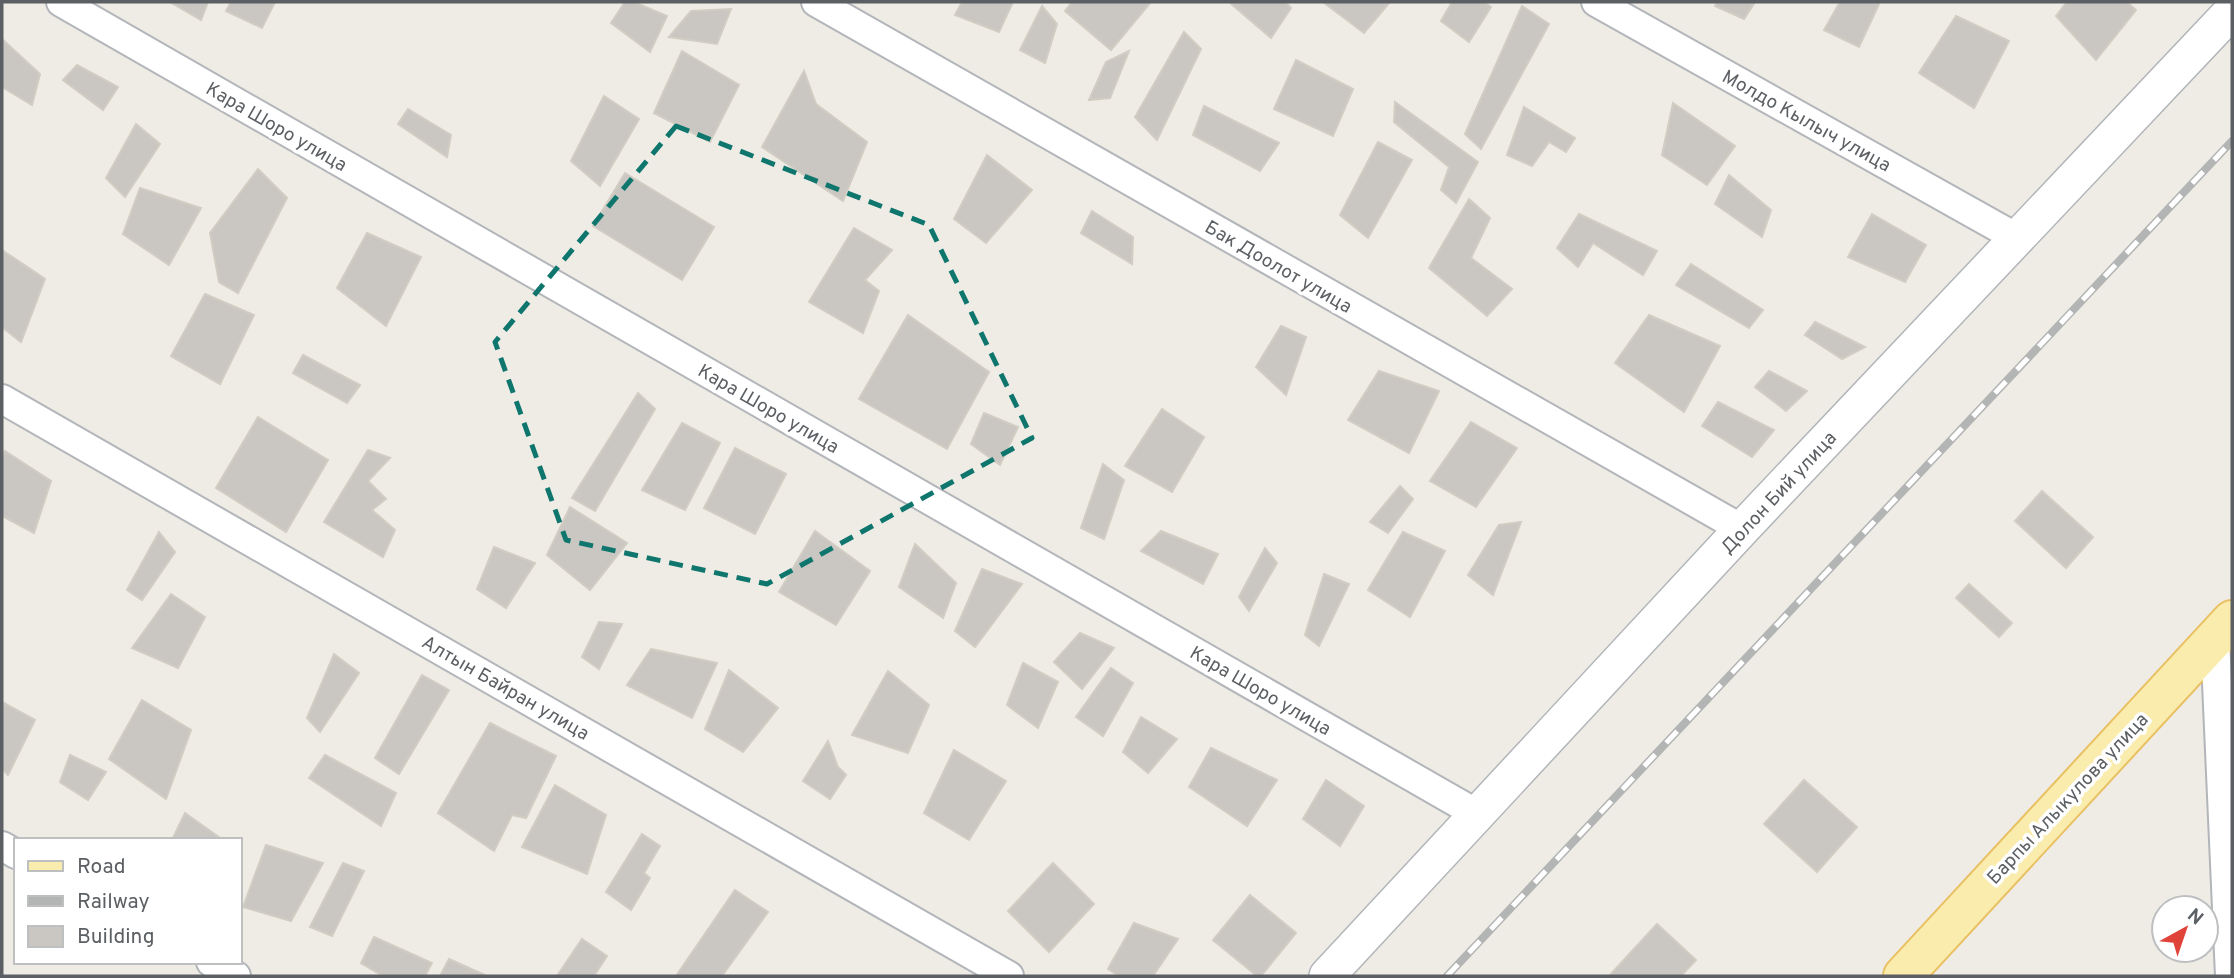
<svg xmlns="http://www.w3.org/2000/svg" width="2234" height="978" font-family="Overpass,sans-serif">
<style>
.building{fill:#cac6c2;stroke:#d2cdc3;stroke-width:2}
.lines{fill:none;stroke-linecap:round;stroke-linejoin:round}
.minor-casing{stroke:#b2b5b9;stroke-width:32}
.tertiary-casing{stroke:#b2b5b9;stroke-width:38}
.primary-casing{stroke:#e9c063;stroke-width:42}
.minor{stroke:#fff;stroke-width:28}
.tertiary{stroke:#fff;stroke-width:35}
.primary{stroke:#faecad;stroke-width:38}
.rail-casing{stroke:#b3b4b4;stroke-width:8}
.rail{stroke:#fff;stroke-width:5;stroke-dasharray:16;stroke-linecap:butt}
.marked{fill:none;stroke:#0f766e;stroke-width:5;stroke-dasharray:14 9;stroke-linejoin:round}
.labels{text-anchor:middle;stroke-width:7;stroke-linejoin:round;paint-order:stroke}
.street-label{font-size:19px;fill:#5c6064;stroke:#fff}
</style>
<rect width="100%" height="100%" fill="#eeece5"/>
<g class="building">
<path d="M170,2h38l-7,18z"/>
<path d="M231,2h44l-13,26 -36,-17z"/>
<path d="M625,2h9l33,14 -17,36 -39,-29z"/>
<path d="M962,2h51l-14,30 -44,-17z"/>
<path d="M1072,2h79l-40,48 -46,-39z"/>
<path d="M1229,2h57l5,6 -20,30z"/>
<path d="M1323,2h67l-26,31z"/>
<path d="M1452,2h32l7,5 -22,35 -28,-21z"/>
<path d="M1717,2h38l-11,17 -29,-13z"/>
<path d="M1840,2h40l-21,45 -35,-17z"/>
<path d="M2067,2h60l9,8 -40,50 -40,-44z"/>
<path d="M1042,6l15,18 -12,39 -25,-13z"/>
<path d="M1522,6l27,18 -68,125 -16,-15z"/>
<path d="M731,9l-14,35 -48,-7 22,-26z"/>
<path d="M1956,16l53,25 -35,67 -55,-35z"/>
<path d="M1184,32l17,17 -44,91 -22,-23z"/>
<path d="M2,39l38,35 -8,31 -30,-18z"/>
<path d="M682,51l57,34 -29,57 -56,-29z"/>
<path d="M1129,51l-19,47 -21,2 17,-38z"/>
<path d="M1296,60l57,29 -20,47 -59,-27z"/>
<path d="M77,65l41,22 -15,23 -40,-30z"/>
<path d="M804,71l12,33 51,38 -24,59 -81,-54z"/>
<path d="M604,96l35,23 -39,67 -29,-25z"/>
<path d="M1395,102l83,60 -22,41 -15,-13 8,-23 -55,-45z"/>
<path d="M1673,103l62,43 -28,39 -45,-30z"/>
<path d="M1204,106l75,37 -19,28 -67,-36z"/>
<path d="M1524,107l51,31 -9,14 -17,-10 -17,24 -25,-11z"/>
<path d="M408,109l43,26 -4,22 -49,-33z"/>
<path d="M136,124l24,20 -35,53 -19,-19z"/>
<path d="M1378,142l34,18 -44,78 -28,-23z"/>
<path d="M987,155l45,35 -46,53 -32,-24z"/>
<path d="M258,169l29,29 -49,95 -19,-11 -9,-49z"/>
<path d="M625,173l89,54 -32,53 -89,-54z"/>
<path d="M1729,175l42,35 -9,27 -47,-33z"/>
<path d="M140,188l61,20 -32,57 -46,-31z"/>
<path d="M1469,199l21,19 -19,40 41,31 -25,27 -58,-48z"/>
<path d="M1092,211l41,26 -1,27 -51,-31z"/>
<path d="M1579,214l78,37 -14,24 -50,-32 -15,24 -21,-19z"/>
<path d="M1872,214l54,31 -21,37 -57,-25z"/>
<path d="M854,228l38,22 -27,30 14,11 -16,42 -54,-31z"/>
<path d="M367,233l54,24 -35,69 -49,-38z"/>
<path d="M2,250l43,29 -24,63 -19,-15z"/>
<path d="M1691,264l72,46 -14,18 -73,-43z"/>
<path d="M205,294l49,21 -34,69 -49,-28z"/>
<path d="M908,315l81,57 -42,77 -88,-50z"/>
<path d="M1649,315l71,31 -36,66 -69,-49z"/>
<path d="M1815,322l50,25 -23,12 -37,-24z"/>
<path d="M1281,326l25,11 -20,58 -30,-28z"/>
<path d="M303,355l57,30 -13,18 -54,-30z"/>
<path d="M1379,371l60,20 -30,62 -61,-33z"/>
<path d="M1769,371l38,20 -21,20 -31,-24z"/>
<path d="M638,393l17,16 -60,102 -23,-13z"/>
<path d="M1718,402l56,28 -22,27 -50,-31z"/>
<path d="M1162,409l42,28 -32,55 -47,-26z"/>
<path d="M984,413l34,14 -18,38 -29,-21z"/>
<path d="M258,417l70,43 -42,72 -70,-44z"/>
<path d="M1471,422l46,26 -41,59 -46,-26z"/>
<path d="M682,423l38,20 -35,67 -43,-20z"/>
<path d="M735,448l51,26 -31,60 -51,-26z"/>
<path d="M368,450l22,8 -22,23 18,18 -14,11 23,20 -12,27 -59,-35z"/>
<path d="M5,451l46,30 -17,52 -32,-17v-60z"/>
<path d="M1103,464l21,16 -20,59 -23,-11z"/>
<path d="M1400,486l13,13 -25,34 -18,-11z"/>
<path d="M2042,491l51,46 -27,31 -51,-47z"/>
<path d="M570,507l57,36 -37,47 -43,-35z"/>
<path d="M1521,522l-28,73 -25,-20 31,-50z"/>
<path d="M815,531l55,40 -34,54 -57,-33z"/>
<path d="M1161,531l57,23 -15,30 -62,-33z"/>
<path d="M159,532l16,20 -33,48 -15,-10z"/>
<path d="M1403,532l42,19 -35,66 -42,-27z"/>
<path d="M915,544l41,39 -13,35 -44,-31z"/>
<path d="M494,547l41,16 -29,45 -29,-19z"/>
<path d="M1265,548l12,15 -28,48 -10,-14z"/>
<path d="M982,569l40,15 -47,63 -20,-16z"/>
<path d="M1324,574l25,10 -30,62 -14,-11z"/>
<path d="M1969,584l43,39 -13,14 -43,-39z"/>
<path d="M171,594l34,23 -27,51 -46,-20z"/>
<path d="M599,622l23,2 -23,45 -17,-12z"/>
<path d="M1080,633l34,15 -32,41 -28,-27z"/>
<path d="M651,649l66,14 -25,55 -65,-33z"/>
<path d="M334,654l25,19 -39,59 -13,-14z"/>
<path d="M1023,663l35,19 -20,46 -31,-23z"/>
<path d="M1111,668l22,15 -30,53 -27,-19z"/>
<path d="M729,670l49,38 -35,44 -38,-23z"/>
<path d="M888,671l41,34 -21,48 -56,-18z"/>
<path d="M422,675l27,15 -50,84 -24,-16z"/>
<path d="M142,700l49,30 -25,69 -57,-40z"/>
<path d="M2,702l33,18 -27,55 -6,-6z"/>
<path d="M1141,717l36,22 -29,34 -25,-21z"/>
<path d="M490,723l66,33 -30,62 -14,-3 -18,36 -56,-38z"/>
<path d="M828,741l10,26 8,8 -16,24 -27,-18z"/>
<path d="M1211,748l66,32 -30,46 -58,-39z"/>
<path d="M954,750l52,31 -37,59 -45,-27z"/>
<path d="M70,755l36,17 -18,28 -28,-18z"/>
<path d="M325,755l71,38 -15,33 -72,-48z"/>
<path d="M1326,780l38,26 -24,40 -37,-27z"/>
<path d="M1804,780l53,47 -40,45 -53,-48z"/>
<path d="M555,785l51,30 -19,59 -65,-27z"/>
<path d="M185,813l38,27h-51z"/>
<path d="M642,834l18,12 -16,27 6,5 -19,32 -25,-18z"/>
<path d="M266,845l57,18 -32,58 -48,-14z"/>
<path d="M343,863l21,8 -32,65 -22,-9z"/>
<path d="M1053,863l41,41 -45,48 -41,-41z"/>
<path d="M735,890l33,22 -46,64h-46z"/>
<path d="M1250,895l46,38 -35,43h-4l-44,-36z"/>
<path d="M1134,923l44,16 -25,37h-34l-11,-7z"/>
<path d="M1657,924l39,36 -15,16h-72z"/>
<path d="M374,937l58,26 -7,13h-42l-22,-13z"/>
<path d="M582,939l25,17 -13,20h-37z"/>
<path d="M449,959l38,17h-47z"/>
</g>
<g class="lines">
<defs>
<g id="minor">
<path d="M61,2l1416,812"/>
<path d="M816,2l926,527"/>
<path d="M1596,2l421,236"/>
<path d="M2,399l1007,577"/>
<path d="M2215,638l15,338"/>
<path d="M2,846l14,8"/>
<path d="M211,962l25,14"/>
</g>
<path id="tertiary" d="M1327,976l415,-447 490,-518"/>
<path id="primary" d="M1903,976l329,-356"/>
</defs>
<use href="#minor" class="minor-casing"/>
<use href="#tertiary" class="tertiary-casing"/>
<use href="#primary" class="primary-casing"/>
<use href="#minor" class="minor"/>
<use href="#tertiary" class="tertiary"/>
<use href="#primary" class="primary"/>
<defs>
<path id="rail" d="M1447,976l785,-835"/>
</defs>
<use href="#rail" class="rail-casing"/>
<use href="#rail" class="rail"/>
</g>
<path class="marked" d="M676,126l253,99 103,213 -265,146 -201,-44 -71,-198z"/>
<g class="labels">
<g class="street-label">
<text transform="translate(1807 120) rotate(29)" y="7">Молдо Кылыч улица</text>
<text transform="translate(277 126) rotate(30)" y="7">Кара Шоро улица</text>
<text transform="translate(1279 266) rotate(30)" y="7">Бак Доолот улица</text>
<text transform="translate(769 408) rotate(30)" y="7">Кара Шоро улица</text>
<text transform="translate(1778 492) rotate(-47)" y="7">Долон Бий улица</text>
<text transform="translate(506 687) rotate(30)" y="7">Алтын Байран улица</text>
<text transform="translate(1261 690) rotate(30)" y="7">Кара Шоро улица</text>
<text transform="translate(2067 798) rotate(-47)" y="7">Барпы Алыкулова улица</text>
</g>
</g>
<rect width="2234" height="978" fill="none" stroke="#5c6064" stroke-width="7"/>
<rect x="14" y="838" width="228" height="126" fill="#ffffff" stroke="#bebfc1" stroke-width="2"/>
<rect x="28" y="861" width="35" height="10" fill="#faecad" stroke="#bebfc1" stroke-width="2"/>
<text x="77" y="873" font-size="21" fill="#5c6064">Road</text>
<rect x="28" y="896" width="35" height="10" fill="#b3b4b4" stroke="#bebfc1" stroke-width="2"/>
<text x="77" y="908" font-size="21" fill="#5c6064">Railway</text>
<rect x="28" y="926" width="35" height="21" fill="#cac6c2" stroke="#bebfc1" stroke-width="2"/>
<text x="77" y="943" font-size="21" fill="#5c6064">Building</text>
<g transform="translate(2185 929) rotate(40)"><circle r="33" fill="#ffffff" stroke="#bebfc1" stroke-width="2"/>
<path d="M0-5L12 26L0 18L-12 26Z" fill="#df433a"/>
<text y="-10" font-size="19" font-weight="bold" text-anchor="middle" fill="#5c6064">N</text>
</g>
</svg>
